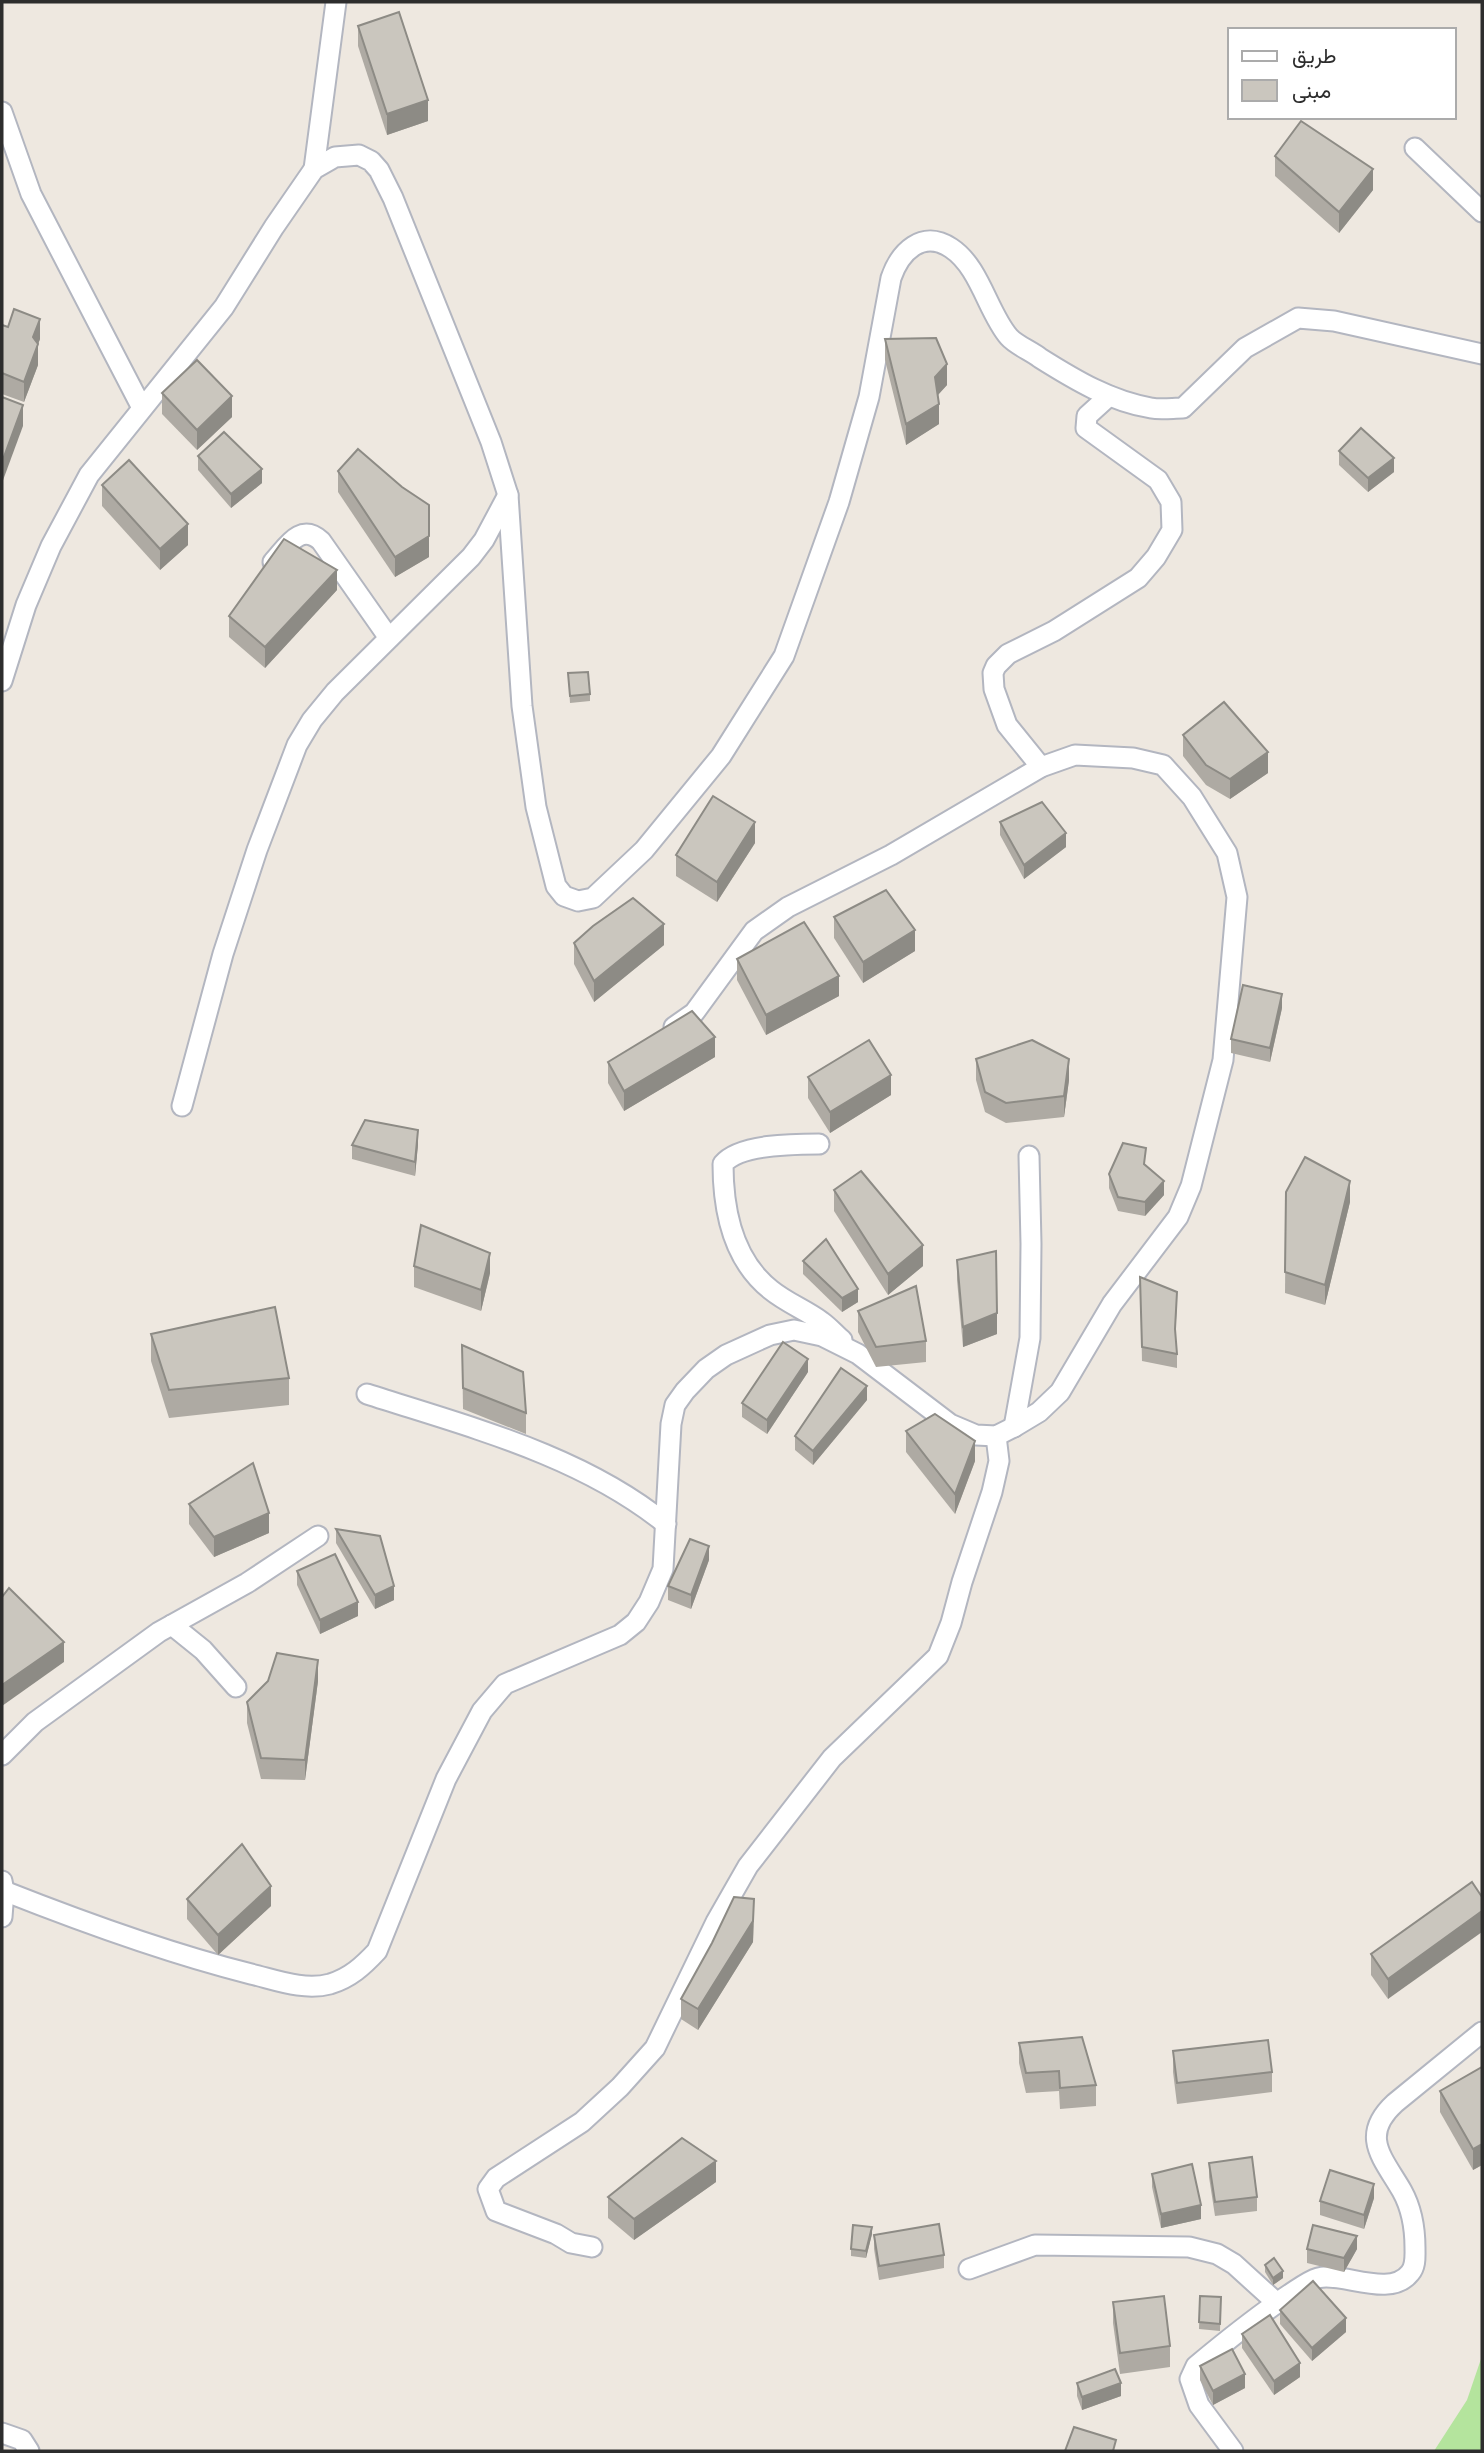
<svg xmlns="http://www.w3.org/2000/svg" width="1484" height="2453" font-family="'Public Sans',Vazirmatn,sans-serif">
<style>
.green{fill:#b4e49d}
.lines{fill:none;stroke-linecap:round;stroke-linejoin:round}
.street-casing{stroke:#b3b6c0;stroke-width:23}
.street{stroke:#fff;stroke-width:19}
.wall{fill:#aeaaa3}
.shaded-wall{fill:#8d8b85}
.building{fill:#cac6be;stroke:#8d8b85;stroke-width:2}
</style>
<rect width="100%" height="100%" fill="#eee8e0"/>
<path class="green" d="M1482,2356v95h-48l33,-51z"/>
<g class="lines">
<defs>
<g id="street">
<path d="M2,112l29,82 111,214"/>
<path d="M1415,148l67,64"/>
<path d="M314,169l22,-167"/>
<path d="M273,562c14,-15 27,-40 48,-21l68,97"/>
<path d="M2,681l24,-76 25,-59 38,-71 135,-168 50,-80 40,-58 21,-12 24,-2 12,6 8,9 14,28 98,244 17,53 14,211 14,101 20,79 8,10 14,5 15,-3 51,-48 77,-94 63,-100 55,-154 30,-105 22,-119c9,-26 31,-49 60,-30 29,19 37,65 58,89 7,8 22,14 31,21 35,22 70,43 111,50 10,2 22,0 32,0l62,-60 53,-30 36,3 148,33"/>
<path d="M1041,767l-34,-42 -13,-36 -1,-16 3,-7 12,-12 46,-23 84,-53 18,-21 16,-27 -1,-28 -13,-22 -72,-52 1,-12 22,-20"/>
<path d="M182,1106l41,-152 34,-104 40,-105 15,-25 23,-28 136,-135 13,-17 24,-45"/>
<path d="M819,1144c-24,0 -80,0 -96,20 0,46 10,96 48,126 16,13 35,20 51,32 7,5 13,12 20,18"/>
<path d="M367,1394c102,33 214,61 299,130"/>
<path d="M1014,1427l16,-89 1,-94 -2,-88"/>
<path d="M172,1625l31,25 33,37"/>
<path d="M2,1755l33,-33 124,-90 88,-49 71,-47"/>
<path d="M2,1881l2,10 -2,26"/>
<path d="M4,1891c81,32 163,62 247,83 25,6 53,17 79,10 20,-6 33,-18 47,-33l69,-172 36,-68 23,-27 115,-49 16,-13 13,-20 14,-33 8,-145 4,-19 10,-14 21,-22 20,-14 44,-20 24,-5 28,6 36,18 92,70 26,11 20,1 18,-9 25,-15 21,-20 52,-88 66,-87 13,-31 32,-126 14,-163 -10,-44 -35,-56 -29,-32 -30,-7 -58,-3 -34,12 -150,88 -103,52 -34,24 -60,82 -20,14"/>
<path d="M592,2247l-21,-4 -15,-9 -60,-23 -8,-22 8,-11 86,-56 38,-35 35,-39 61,-126 32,-56 84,-108 106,-102 13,-33 11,-41 30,-90 7,-31 -3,-25"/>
<path d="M969,2269l66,-24 154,2 28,7 17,10 43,39"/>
<path d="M2,2433l20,7 7,11"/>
<path d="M1233,2451l-34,-46 -9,-26 6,-13c30,-25 61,-50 94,-72 8,-5 18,-13 28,-16 23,-7 72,21 92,-5 6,-7 5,-16 5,-25 0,-20 -3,-39 -13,-57 -19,-33 -43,-55 -7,-88l87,-71"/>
</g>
</defs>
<use href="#street" class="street-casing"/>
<use href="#street" class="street"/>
</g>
<g class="wall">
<path d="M358,26l70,95 -41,14 -29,-89z"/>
<path d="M1275,156l98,34 -34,43 -64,-57z"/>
<path d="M2,325l38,14 -2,5v21l-14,37 -22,-8z"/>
<path d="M885,339l62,46 -9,10 1,29 -33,21 -21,-85z"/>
<path d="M162,393l70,24 -35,33 -35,-36z"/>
<path d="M1339,451l55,21 -26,20 -29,-27z"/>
<path d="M198,456l64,27 -31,25 -33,-38z"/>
<path d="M338,471l91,86 -34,20 -57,-85z"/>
<path d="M102,485l86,60 -28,25 -58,-64z"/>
<path d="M337,590l-72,78 -36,-31v-21z"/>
<path d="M568,673l22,21v7l-20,2z"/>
<path d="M1183,735l85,38 -38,26 -24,-14 -23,-29z"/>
<path d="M1000,822l66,25 -42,32 -24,-44z"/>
<path d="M755,843l-38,59 -41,-26v-21z"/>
<path d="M834,917l81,34 -52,32 -29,-45z"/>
<path d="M574,943l90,2 -70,57 -20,-38z"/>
<path d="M737,959l102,37 -73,39 -29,-55z"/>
<path d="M1282,1008l-12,54 -39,-9v-14z"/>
<path d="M715,1057l-91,54 -16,-28v-21z"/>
<path d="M976,1059l93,21 -5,37 -58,6 -21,-11 -9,-32z"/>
<path d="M808,1077l83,18 -61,38 -22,-35z"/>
<path d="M418,1144l-3,32 -63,-17v-14z"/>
<path d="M1146,1165l18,30 -19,21 -27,-5 -9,-23v-14z"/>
<path d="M834,1190l89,76 -35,29 -54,-84z"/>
<path d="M1286,1192l64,10 -25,103 -40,-12z"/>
<path d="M957,1260l40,74 -34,13 -6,-67z"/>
<path d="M803,1261l55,41 -16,10 -39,-38z"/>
<path d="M414,1266l76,7 -9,38 -67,-24z"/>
<path d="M1140,1277l37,29 -2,29 2,19v14l-35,-7z"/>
<path d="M858,1311l68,30v21l-50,5 -18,-35z"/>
<path d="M151,1334l138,44v27l-120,13 -18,-57z"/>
<path d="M462,1345l64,68v21l-63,-25z"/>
<path d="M808,1372l-41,62 -25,-17v-14z"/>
<path d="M867,1400l-54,65 -18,-15v-14z"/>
<path d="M906,1431l69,30 -20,53 -49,-62z"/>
<path d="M189,1504l80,29 -55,24 -25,-33z"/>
<path d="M336,1529l58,71 -19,9 -39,-66z"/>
<path d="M709,1560l-18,49 -23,-9v-14z"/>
<path d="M297,1571l61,45 -38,18 -23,-49z"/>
<path d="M318,1681l-13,99 -44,-1 -14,-56v-21z"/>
<path d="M1472,1882l-84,117 -17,-24v-21z"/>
<path d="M187,1899l84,7 -53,49 -31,-36z"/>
<path d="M754,1920l-1,22 -55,88 -17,-11v-20z"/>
<path d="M1019,2043l77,42v21l-36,3 -1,-18 -33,2 -7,-30z"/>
<path d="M1173,2051l99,21v20l-95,12 -4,-32z"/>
<path d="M1482,2067v98l-9,5 -33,-58v-21z"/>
<path d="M1209,2163l48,34v14l-42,5 -6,-39z"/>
<path d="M1152,2174l49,45 -40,9 -9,-41z"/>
<path d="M716,2182l-82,58 -26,-22v-21z"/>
<path d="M1374,2198l-10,31 -44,-14v-14z"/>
<path d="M872,2234l-6,24 -15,-2v-7z"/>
<path d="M874,2235l70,20v13l-65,12 -5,-31z"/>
<path d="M1307,2249h50l-13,23 -37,-9z"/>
<path d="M1265,2265l18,13 -10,7 -8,-13z"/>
<path d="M1200,2296l21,1 -1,34 -21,-2z"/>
<path d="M1113,2302l57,44v21l-50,7 -7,-51z"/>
<path d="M1280,2310l66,22 -34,29 -32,-37z"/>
<path d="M1242,2334l58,43 -26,18 -32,-47z"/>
<path d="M1200,2366l45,22 -32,17 -13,-25z"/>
<path d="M1077,2383l44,13 -39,14 -5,-14z"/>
</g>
<g class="shaded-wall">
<path d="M428,100v21l-41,14v-21z"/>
<path d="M1373,169v21l-34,43v-21z"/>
<path d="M40,319v20l-7,19v-21z"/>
<path d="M38,344v21l-14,37v-20z"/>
<path d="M947,364v21l-12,13v-21z"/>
<path d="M232,396v21l-35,33v-20z"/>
<path d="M939,404v20l-33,21v-21z"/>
<path d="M23,405v21l-21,57v-21z"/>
<path d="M1394,458v14l-26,20v-14z"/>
<path d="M262,469v14l-31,25v-14z"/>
<path d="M188,524v21l-28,25v-21z"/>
<path d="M429,536v21l-34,20v-20z"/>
<path d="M337,570v20l-72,78v-21z"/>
<path d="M1268,752v21l-38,26v-20z"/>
<path d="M755,822v21l-38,59v-20z"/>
<path d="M1066,833v14l-42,32v-14z"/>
<path d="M664,924v21l-70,57v-21z"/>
<path d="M915,930v21l-52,32v-21z"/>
<path d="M839,976v20l-73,39v-20z"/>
<path d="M1282,994v14l-12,54v-14z"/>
<path d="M715,1037v20l-91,54v-20z"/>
<path d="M1069,1059v21l-5,37v-21z"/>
<path d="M891,1075v20l-61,38v-21z"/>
<path d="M418,1130v14l-3,32v-14z"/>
<path d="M1164,1181v14l-19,21v-14z"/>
<path d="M1350,1181v21l-25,103v-20z"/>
<path d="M923,1245v21l-35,29v-21z"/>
<path d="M490,1253v20l-9,38v-21z"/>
<path d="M858,1289v13l-16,10v-14z"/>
<path d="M997,1313v21l-34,13v-20z"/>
<path d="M808,1359v13l-41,62v-14z"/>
<path d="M867,1386v14l-54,65v-14z"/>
<path d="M975,1441v20l-20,53v-20z"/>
<path d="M269,1513v20l-55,24v-20z"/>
<path d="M709,1546v14l-18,49v-14z"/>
<path d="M394,1586v14l-19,9v-14z"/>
<path d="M358,1602v14l-38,18v-14z"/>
<path d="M64,1642v20l-62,44v-21z"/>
<path d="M318,1660v21l-13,99v-20z"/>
<path d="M271,1886v20l-53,49v-20z"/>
<path d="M754,1899l-1,43 -55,88v-21z"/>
<path d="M1482,1911v21l-94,67v-20z"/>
<path d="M1482,2144v21l-9,5v-21z"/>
<path d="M716,2161v21l-82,58v-21z"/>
<path d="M1374,2184v14l-10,31v-14z"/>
<path d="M1201,2205v14l-40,9v-14z"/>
<path d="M872,2227v7l-6,24v-7z"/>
<path d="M1357,2236v13l-13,23v-14z"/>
<path d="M1283,2271v7l-10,7v-7z"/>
<path d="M1346,2318v14l-34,29v-13z"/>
<path d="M1300,2363v14l-26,18v-14z"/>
<path d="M1245,2374v14l-32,17v-14z"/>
<path d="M1121,2383v13l-39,14v-13z"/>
</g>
<g class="building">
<path d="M399,12l29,88 -41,14 -29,-88z"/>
<path d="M1301,121l72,48 -34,43 -64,-56z"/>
<path d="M14,309l26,10 -7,18 5,7 -14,38 -22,-9v-48l6,2z"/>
<path d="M936,338l11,26 -12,13 4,27 -33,20 -21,-85z"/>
<path d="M197,360l35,36 -35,34 -35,-37z"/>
<path d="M2,397l21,8 -21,57z"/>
<path d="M1361,428l33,30 -26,20 -29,-27z"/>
<path d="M224,432l38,37 -31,25 -33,-38z"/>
<path d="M358,449l44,38 27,18v31l-34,21 -57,-86z"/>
<path d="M129,460l59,64 -28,25 -58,-64z"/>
<path d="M284,539l53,31 -72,77 -36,-31z"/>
<path d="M588,672l2,22 -20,2 -2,-23z"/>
<path d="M1224,702l44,50 -38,27 -24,-14 -23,-30z"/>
<path d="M713,796l42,26 -38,60 -41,-27z"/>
<path d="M1042,802l24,31 -42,32 -24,-43z"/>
<path d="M886,890l29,40 -52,32 -29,-45z"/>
<path d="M633,898l31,26 -70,57 -20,-38 19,-17z"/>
<path d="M804,922l35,54 -73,39 -29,-56z"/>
<path d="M1243,985l39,9 -12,54 -39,-9z"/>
<path d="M692,1011l23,26 -91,54 -16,-29z"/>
<path d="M869,1040l22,35 -61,37 -22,-35z"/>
<path d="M1032,1040l37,19 -5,37 -58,7 -21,-11 -9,-33z"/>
<path d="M365,1120l53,10 -3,32 -63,-17z"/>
<path d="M1123,1143l23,5 -2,16 20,17 -19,21 -27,-5 -9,-23z"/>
<path d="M1305,1157l45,24 -25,104 -40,-13 1,-80z"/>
<path d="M861,1171l62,74 -35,29 -54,-84z"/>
<path d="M421,1225l69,28 -9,37 -67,-24z"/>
<path d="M826,1239l32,50 -16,9 -39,-37z"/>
<path d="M996,1251l1,62 -34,14 -6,-67z"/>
<path d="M1140,1277l37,15 -2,37 2,25 -35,-7z"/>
<path d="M916,1286l10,55 -50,6 -18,-36z"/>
<path d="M275,1307l14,71 -120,12 -18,-56z"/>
<path d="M783,1342l25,17 -41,61 -25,-17z"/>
<path d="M462,1345l61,27 3,41 -63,-25z"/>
<path d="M841,1368l26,18 -54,65 -18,-15z"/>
<path d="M935,1414l40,27 -20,53 -49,-63z"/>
<path d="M253,1463l16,50 -55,24 -25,-33z"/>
<path d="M336,1529l44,7 14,50 -19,9z"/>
<path d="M690,1539l19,7 -18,49 -23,-9z"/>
<path d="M335,1554l23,48 -38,18 -23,-49z"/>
<path d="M9,1588l55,54 -62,43v-88z"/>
<path d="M277,1653l41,7 -13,100 -44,-2 -14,-56 21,-21z"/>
<path d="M242,1844l29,42 -53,49 -31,-36z"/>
<path d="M1472,1882l10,15v14l-94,68 -17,-25z"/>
<path d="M734,1897l20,2 -1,22 -55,88 -17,-10 31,-56z"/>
<path d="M1082,2037l14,48 -36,3 -1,-17 -33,2 -7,-30z"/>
<path d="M1268,2040l4,32 -95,11 -4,-32z"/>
<path d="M1482,2067v77l-9,5 -33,-58z"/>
<path d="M682,2138l34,23 -82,58 -26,-22z"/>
<path d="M1252,2157l5,40 -42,5 -6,-39z"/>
<path d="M1192,2164l9,41 -40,9 -9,-40z"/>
<path d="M1330,2170l44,14 -10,31 -44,-14z"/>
<path d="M939,2224l5,31 -65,11 -5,-31z"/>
<path d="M853,2225l19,2 -6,24 -15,-2z"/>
<path d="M1313,2225l44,11 -13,22 -37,-9z"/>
<path d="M1274,2258l9,13 -10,7 -8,-13z"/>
<path d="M1313,2281l33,37 -34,30 -32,-38z"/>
<path d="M1164,2296l6,50 -50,7 -7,-51z"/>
<path d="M1200,2296l21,1 -1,27 -21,-2z"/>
<path d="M1270,2315l30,48 -26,18 -32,-47z"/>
<path d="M1232,2349l13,25 -32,17 -13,-25z"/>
<path d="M1115,2369l6,14 -39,14 -5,-14z"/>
<path d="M1074,2427l42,13 -3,11h-48z"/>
</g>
<rect width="1484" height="2453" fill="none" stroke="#2d2d2d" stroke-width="7"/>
<rect x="1228" y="28" width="228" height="91" fill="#ffffff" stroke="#ababab" stroke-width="2"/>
<rect x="1242" y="51" width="35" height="10" fill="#ffffff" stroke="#ababab" stroke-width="2"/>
<text x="1292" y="63" font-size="21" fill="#2d2d2d">طريق</text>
<rect x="1242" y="80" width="35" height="21" fill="#cac6be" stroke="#ababab" stroke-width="2"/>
<text x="1292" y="98" font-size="21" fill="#2d2d2d">مبنى</text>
</svg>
